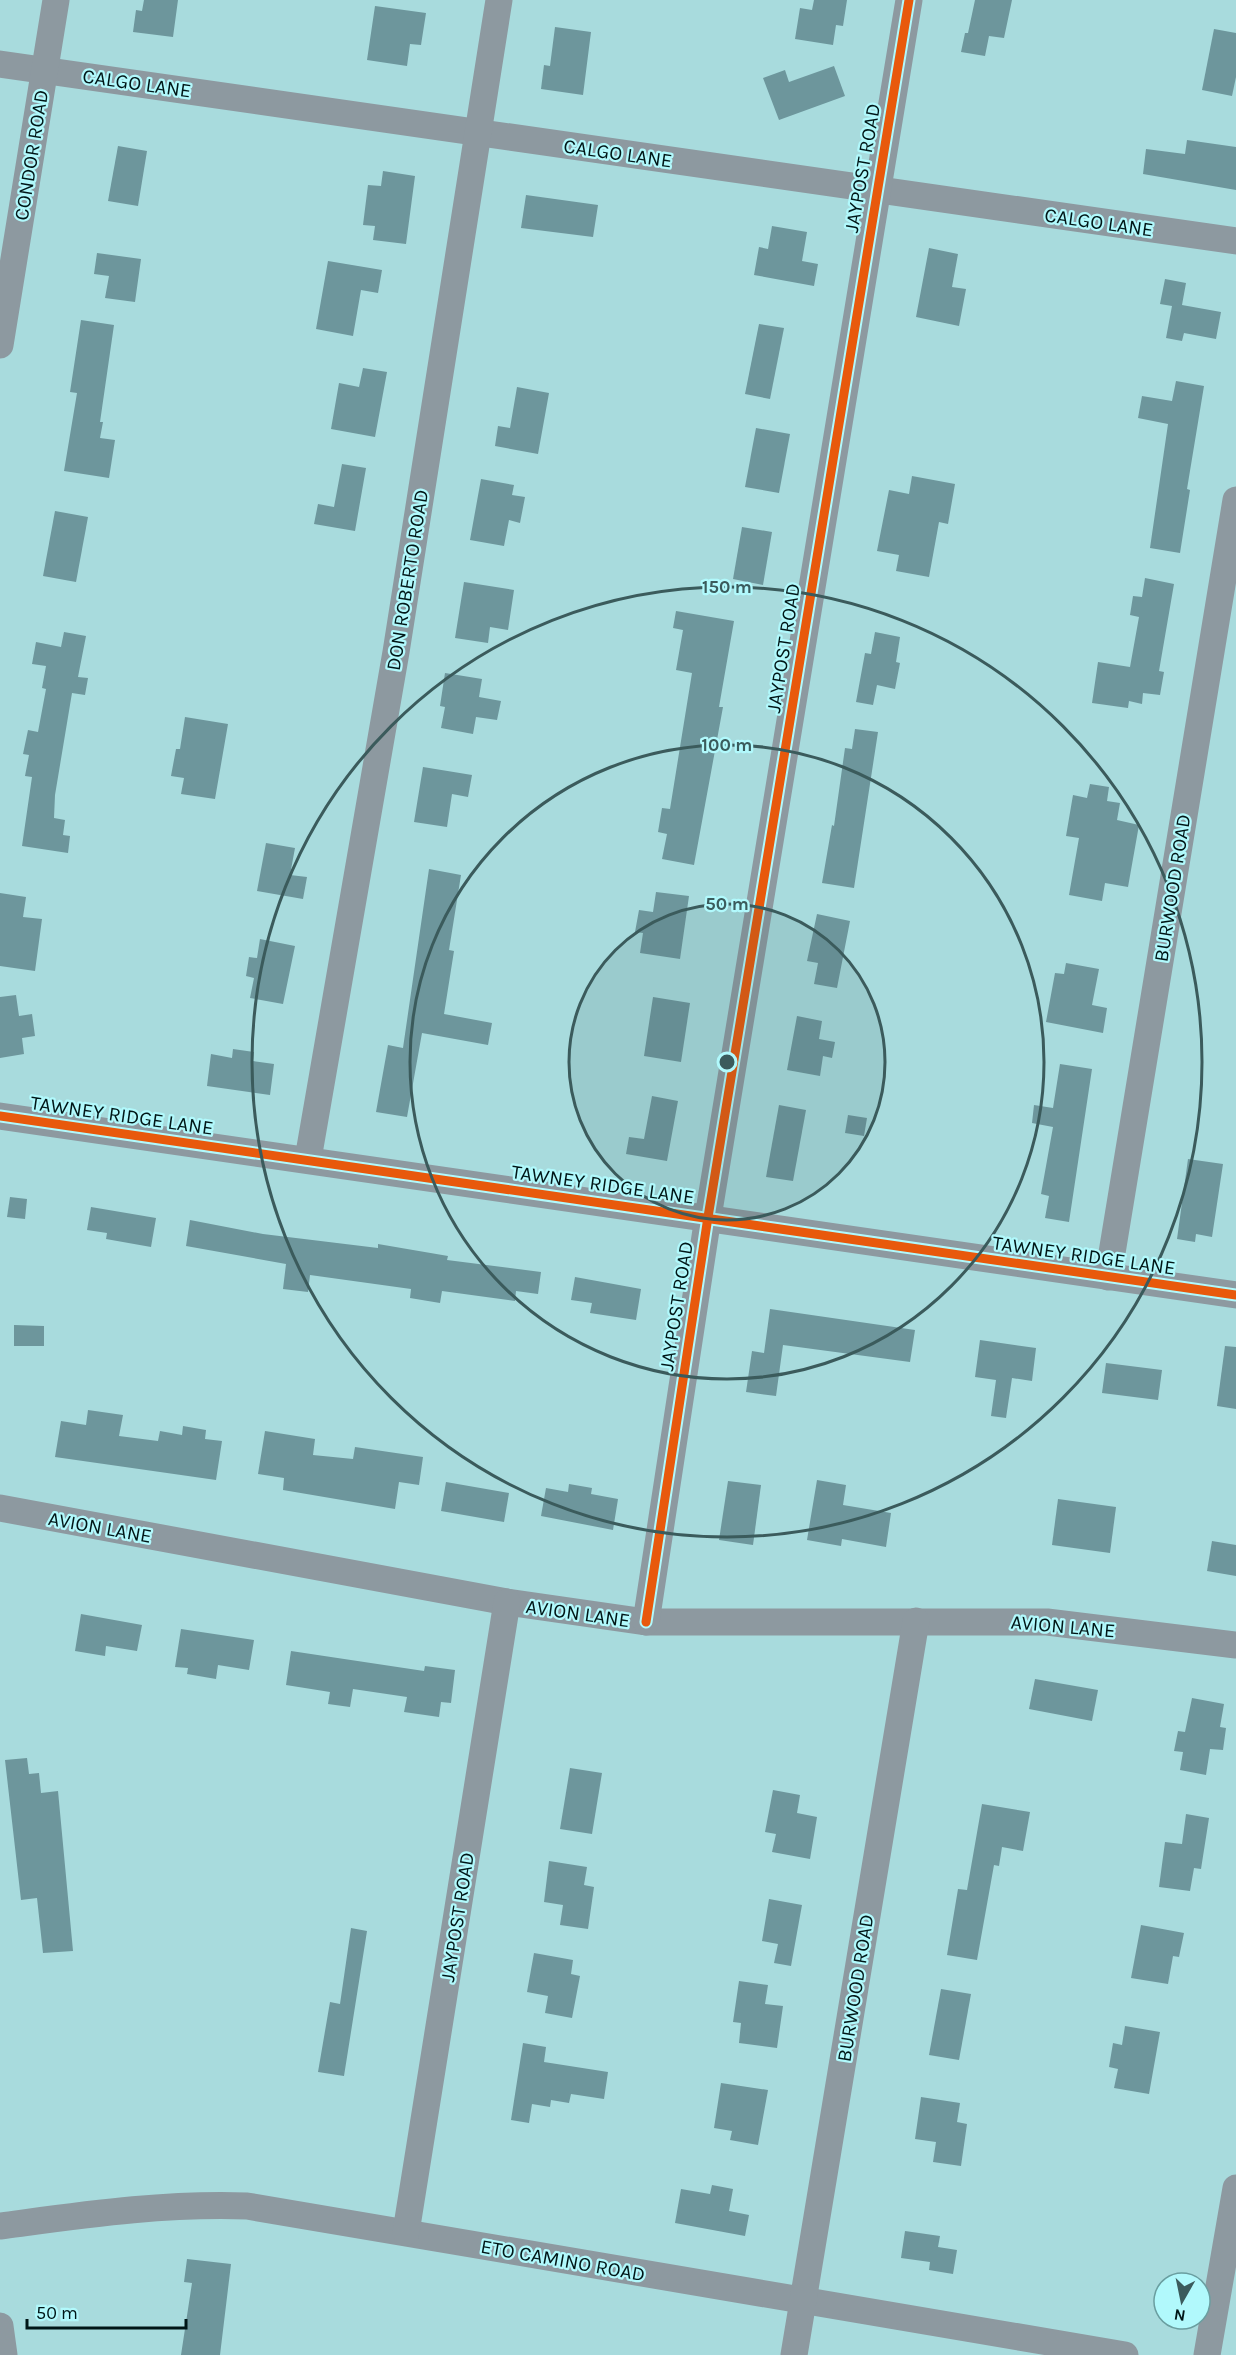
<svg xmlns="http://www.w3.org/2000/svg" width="1236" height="2355" font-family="Karla,sans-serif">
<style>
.building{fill:#6d969c}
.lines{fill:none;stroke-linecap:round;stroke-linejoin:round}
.minor{stroke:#8d99a0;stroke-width:27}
.cycleway-casing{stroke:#b1f9fc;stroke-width:13}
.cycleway{stroke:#e8590c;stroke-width:9}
.ring{fill:none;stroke:#3b5b5c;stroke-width:3}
.labels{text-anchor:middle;stroke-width:4.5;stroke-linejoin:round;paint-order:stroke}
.street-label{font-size:20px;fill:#001617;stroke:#b1f9fc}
.centre{fill:#3b5b5c;stroke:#b1f9fc;stroke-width:3}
.ring-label{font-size:18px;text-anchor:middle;font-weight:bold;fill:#3b5b5c;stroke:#b1f9fc;stroke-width:4.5;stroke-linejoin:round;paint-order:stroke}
</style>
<rect width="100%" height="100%" fill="#a8dbdd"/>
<g class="building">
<path d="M144,0h34l-5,37 -40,-5 3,-22 6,1z"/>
<path d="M814,0h33l-4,26 -7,-1 -3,20 -38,-6 5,-31 12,2z"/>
<path d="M975,0h37l-8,38 -15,-2 -4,20 -24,-4 4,-19h3z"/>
<path d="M375,6l51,7 -5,32 -11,-1 -3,22 -40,-6z"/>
<path d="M555,27l36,5 -8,63 -42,-6 3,-24 6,1z"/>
<path d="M1214,29l22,4v44l-4,19 -30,-6z"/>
<path d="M834,66l11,30 -66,24 -16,-42 22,-8 4,12z"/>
<path d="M1187,140l49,7v43l-93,-16 3,-25 39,5z"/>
<path d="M118,146l29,5 -9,55 -30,-5z"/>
<path d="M383,171l32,5 -9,68 -33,-4 2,-14 -12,-1 5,-40 13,1z"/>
<path d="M526,195l72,10 -5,32 -72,-9z"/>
<path d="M772,226l35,6 -5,29 16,3 -4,22 -60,-11 5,-28 9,2z"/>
<path d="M929,248l29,6 -6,33 14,2 -7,37 -43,-9z"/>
<path d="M97,253l44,6 -6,43 -30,-4 4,-22 -15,-2z"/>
<path d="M328,261l54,9 -4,23 -17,-3 -8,46 -37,-7z"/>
<path d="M1165,279l21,4 -4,22 39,7 -5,27 -32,-6 -2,8 -16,-3 6,-32 -12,-2z"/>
<path d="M81,320l33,5 -14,97h3l-3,16 15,2 -6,38 -45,-7 13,-78 -7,-1z"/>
<path d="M759,324l25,4 -14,71 -25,-5z"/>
<path d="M363,368l24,4 -12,65 -44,-8 8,-46 20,4z"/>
<path d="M1176,381l28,5 -17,103 3,1 -10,63 -30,-5 18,-124 -30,-6 4,-22 30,5z"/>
<path d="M517,387l32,6 -11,61 -43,-8 3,-20 12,2z"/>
<path d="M756,428l34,6 -11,59 -34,-6z"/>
<path d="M342,464l24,4 -11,63 -41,-7 4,-20 16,3z"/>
<path d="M912,476l43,8 -7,40 -9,-2 -10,55 -33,-6 3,-16 -22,-4 12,-61 20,4z"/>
<path d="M481,479l33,6 -2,10 13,2 -5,26 -11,-3 -5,26 -34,-6z"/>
<path d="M55,511l33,6 -12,65 -33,-6z"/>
<path d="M742,527l30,5 -9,53 -30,-6z"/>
<path d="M1145,578l29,6 -15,87 5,1 -4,23 -17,-2 -1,11 -13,-3 -1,7 -36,-5 6,-41 32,5 9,-50 -9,-2 3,-19 9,1z"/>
<path d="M464,582l50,8 -6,40 -18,-3 -2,16 -33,-5z"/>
<path d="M676,611l58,10 -15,86h4l-29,158 -32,-6 5,-25 -9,-2 4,-24 8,1 22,-136 -16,-3 7,-40 -10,-2z"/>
<path d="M64,632l22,4 -8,41 10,1 -3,17 -13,-2 -17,102 -1,23 11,2 -2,15 7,1 -2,17 -46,-7 10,-69 -7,-1 4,-21 -6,-1 5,-24 10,2 8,-43 -4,-1 4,-22 -14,-2 4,-22 25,5z"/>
<path d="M875,632l25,5 -4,25 4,1 -5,26 -18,-4 -4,20 -17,-3 9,-49 6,1z"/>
<path d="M445,673l37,6 -3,18 22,4 -4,19 -21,-3 -3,17 -32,-6 4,-21 -5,-1z"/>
<path d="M185,717l43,7 -13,75 -34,-5 3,-16 -13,-2 5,-27h4z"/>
<path d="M855,729l23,3 -24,156 -32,-5 10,-58 2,1 11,-78 7,1z"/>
<path d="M423,767l49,8 -4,22 -16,-3 -5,33 -33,-5z"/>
<path d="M1090,784l19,3 -2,14 13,2 -3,17 22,5 -11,62 -23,-4 -3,18 -33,-6 10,-57 -13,-2 7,-41 14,3z"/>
<path d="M266,843l29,5 -5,27 17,2 -4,22 -46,-8z"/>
<path d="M429,869l32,6 -12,75 5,1 -10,63 48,9 -4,22 -66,-12 -15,84 -31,-5 12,-67 15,3z"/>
<path d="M656,892l33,4 -9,63 -40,-6 3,-20 -8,-1 4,-22 14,2z"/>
<path d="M0,893l26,4 -3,20 19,2 -7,52 -35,-5z"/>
<path d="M817,914l33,7 -13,67 -23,-4 4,-21 -11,-2z"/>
<path d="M260,939l35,7 -12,58 -33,-6 4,-20 -8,-2 3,-19 8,1z"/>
<path d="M1066,963l33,6 -7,36 15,3 -4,25 -57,-11 9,-49 9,1z"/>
<path d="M16,995l3,21 13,-2 3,22 -13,2 2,16 -24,4v-61z"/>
<path d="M653,997l37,6 -9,59 -37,-6z"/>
<path d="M797,1016l25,5 -3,18 16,3 -3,16 -9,-2 -3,20 -33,-6z"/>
<path d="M233,1049l21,3 -1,9 21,3 -4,31 -63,-9 4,-32 21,4z"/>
<path d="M1060,1064l32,5 -23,153 -24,-4 4,-22 -8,-2 12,-67 -21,-4 2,-18 19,3z"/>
<path d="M652,1096l26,5 -11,60 -41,-7 3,-17 15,2z"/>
<path d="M779,1105l27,5 -13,71 -27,-4z"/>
<path d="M848,1115l19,3 -3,18 -19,-3z"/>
<path d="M1188,1159l35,5 -11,73 -16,-3 -1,8 -18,-3z"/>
<path d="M10,1197l17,2 -2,20 -18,-2z"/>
<path d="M91,1207l65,11 -5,29 -45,-8 1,-6 -20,-3z"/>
<path d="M190,1220l73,14 115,14v-4l70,12 -1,4 94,12 -3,22 -22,-3 -1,10 -73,-10 -2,12 -30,-5 1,-9 -101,-14 -2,17 -25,-3 3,-25 -100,-18z"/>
<path d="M575,1277l66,12 -5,31 -46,-7 2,-10 -21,-3z"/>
<path d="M770,1309l145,21 -5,32 -127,-17 -7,51 -30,-4 6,-41 12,2z"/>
<path d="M14,1325l30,1v20h-30z"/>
<path d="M980,1340l56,8 -4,33 -20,-3 -6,40 -15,-2 5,-36 -21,-3z"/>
<path d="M1225,1346l11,1v62l-19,-3z"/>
<path d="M1106,1363l56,7 -4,30 -56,-7z"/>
<path d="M88,1410l35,5 -4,21 39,5 2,-10 22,4 1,-9 23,4 -1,9 17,2 -6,39 -161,-23 6,-36 25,4z"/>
<path d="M265,1431l50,8 -2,16 40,4 2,-12 68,10 -4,28 -20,-3 -4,27 -112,-19 1,-12 -26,-4z"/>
<path d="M817,1480l29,5 -3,20 48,8 -5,34 -44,-8 -1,7 -34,-6z"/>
<path d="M728,1481l33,4 -8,60 -34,-5z"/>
<path d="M446,1482l63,11 -5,29 -63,-11z"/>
<path d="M569,1484l23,4 -1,6 27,5 -5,31 -72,-14 5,-28 22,4z"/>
<path d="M1058,1499l58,8 -6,46 -58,-8z"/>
<path d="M1212,1541l24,4v31l-29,-5z"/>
<path d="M81,1614l61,11 -5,26 -31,-5 -1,10 -30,-5z"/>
<path d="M181,1629l73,11 -5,30 -31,-5 -2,14 -29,-5 1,-6 -13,-1z"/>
<path d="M291,1651l133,20 1,-5 30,4 -4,33 -10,-1 -2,15 -35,-5 3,-15 -54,-8 -3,18 -22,-3 2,-12 -44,-7z"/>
<path d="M1035,1679l63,11 -6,31 -63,-12z"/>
<path d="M1192,1698l32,6 -4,23 6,1 -3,22 -13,-1 -4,26 -26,-5 3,-18 -9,-1 4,-20 7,1z"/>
<path d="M27,1758l2,16 10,-1 2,20 17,-2 15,160 -30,2 -6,-55 -16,2 -16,-140z"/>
<path d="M570,1768l32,5 -10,61 -32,-5z"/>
<path d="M773,1790l27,5 -3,18 20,4 -7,42 -38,-7 4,-18 -11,-2z"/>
<path d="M982,1804l48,8 -7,39 -21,-4 -3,19 -5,-1 -17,95 -30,-5 11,-66 9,1z"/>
<path d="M1186,1814l23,4 -8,51 -7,-1 -4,23 -31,-4 6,-45 17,2z"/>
<path d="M549,1861l38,6 -3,18 10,2 -6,42 -28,-4 3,-20 -19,-3z"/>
<path d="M769,1899l33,6 -11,61 -17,-3 4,-19 -16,-3z"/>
<path d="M1141,1925l43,8 -5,24 -6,-1 -5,28 -37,-6z"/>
<path d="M351,1928l16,3 -23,145 -26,-4 12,-70 10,2z"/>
<path d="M534,1953l39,7 -2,14 9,2 -8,42 -27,-5 3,-17 -21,-4z"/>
<path d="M739,1981l29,4 -3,19 18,2 -6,42 -38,-5 2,-20 -8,-1z"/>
<path d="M941,1989l30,5 -12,66 -30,-5z"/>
<path d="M1125,2026l35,6 -11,62 -35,-6 4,-19 -9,-2 4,-24 9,2z"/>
<path d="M523,2043l23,4 -2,15 64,10 -4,27 -33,-5 -2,9 -18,-3 -1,7 -18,-3 -3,19 -18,-3z"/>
<path d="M721,2083l47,7 -10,55 -28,-5 2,-9 -18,-3z"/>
<path d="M921,2097l39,6 -3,19 10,2 -6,42 -28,-4 3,-20 -21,-3z"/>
<path d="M712,2185l21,4 -4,22 20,4 -4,21 -70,-13 6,-34 29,5z"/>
<path d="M905,2231l35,5 -2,11 19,3 -4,24 -24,-4 1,-8 -29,-4z"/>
<path d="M187,2259l44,5 -11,91h-39l11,-72 -8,-1z"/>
</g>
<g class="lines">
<g class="minor">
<path d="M0,64l1236,177"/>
<path d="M0,345l56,-345"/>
<path d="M0,1116l1236,179"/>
<path d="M308,1159l88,-507 103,-652"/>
<path d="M1108,1277l128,-777"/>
<path d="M0,1508l507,94 139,20h401l189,23"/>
<path d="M646,1622l62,-405 201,-1217"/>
<path d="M0,2226c83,-11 163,-23 247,-20l878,149"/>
<path d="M406,2232l101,-630"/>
<path d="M0,2326l4,29"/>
<path d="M794,2355l122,-734"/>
<path d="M1207,2355l29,-167"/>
</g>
<defs>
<g id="cycleway">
<path d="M0,1116l1236,179"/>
<path d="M646,1622l62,-405 201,-1217"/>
</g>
</defs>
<use href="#cycleway" class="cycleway-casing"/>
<use href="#cycleway" class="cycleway"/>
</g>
<circle cx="727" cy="1062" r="158" fill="#3b5b5c" fill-opacity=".12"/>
<g class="ring">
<circle cx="727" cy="1062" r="158"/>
<circle cx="727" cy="1062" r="317"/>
<circle cx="727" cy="1062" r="475"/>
</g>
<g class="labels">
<g class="street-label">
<text transform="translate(137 83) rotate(8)" y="7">CALGO LANE</text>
<text transform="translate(618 153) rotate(8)" y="7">CALGO LANE</text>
<text transform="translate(31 155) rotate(-81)" y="7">CONDOR ROAD</text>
<text transform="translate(862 168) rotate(-80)" y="7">JAYPOST ROAD</text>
<text transform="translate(1099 222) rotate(8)" y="7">CALGO LANE</text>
<text transform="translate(407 580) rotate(-81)" y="7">DON ROBERTO ROAD</text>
<text transform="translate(783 648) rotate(-81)" y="7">JAYPOST ROAD</text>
<text transform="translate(1172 888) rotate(-81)" y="7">BURWOOD ROAD</text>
<text transform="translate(122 1115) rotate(8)" y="7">TAWNEY RIDGE LANE</text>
<text transform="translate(603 1184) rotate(8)" y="7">TAWNEY RIDGE LANE</text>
<text transform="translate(1084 1255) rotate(8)" y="7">TAWNEY RIDGE LANE</text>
<text transform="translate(676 1306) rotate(-81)" y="7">JAYPOST ROAD</text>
<text transform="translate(100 1527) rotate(10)" y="7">AVION LANE</text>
<text transform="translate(578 1613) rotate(8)" y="7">AVION LANE</text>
<text transform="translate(1063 1626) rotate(5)" y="7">AVION LANE</text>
<text transform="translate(457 1917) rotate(-81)" y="7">JAYPOST ROAD</text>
<text transform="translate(855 1988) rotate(-81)" y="7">BURWOOD ROAD</text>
<text transform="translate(563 2260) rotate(10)" y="7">ETO CAMINO ROAD</text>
</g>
</g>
<circle cx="727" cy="1062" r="9" class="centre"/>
<g class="ring-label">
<text x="727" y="593">150 m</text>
<text x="727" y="751">100 m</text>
<text x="727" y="910">50 m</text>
</g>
<g transform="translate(1182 2301) rotate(189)"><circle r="28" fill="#b1f9fc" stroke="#6a9ea0" stroke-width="1.5"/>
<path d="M0-4.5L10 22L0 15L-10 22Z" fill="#3b5b5c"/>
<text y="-9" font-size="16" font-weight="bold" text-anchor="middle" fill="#001617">N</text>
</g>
<path d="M27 2319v9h159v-9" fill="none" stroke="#001617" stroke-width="3"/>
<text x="36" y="2319" font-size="18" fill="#001617" stroke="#b1f9fc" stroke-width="4.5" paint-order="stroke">50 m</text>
</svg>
